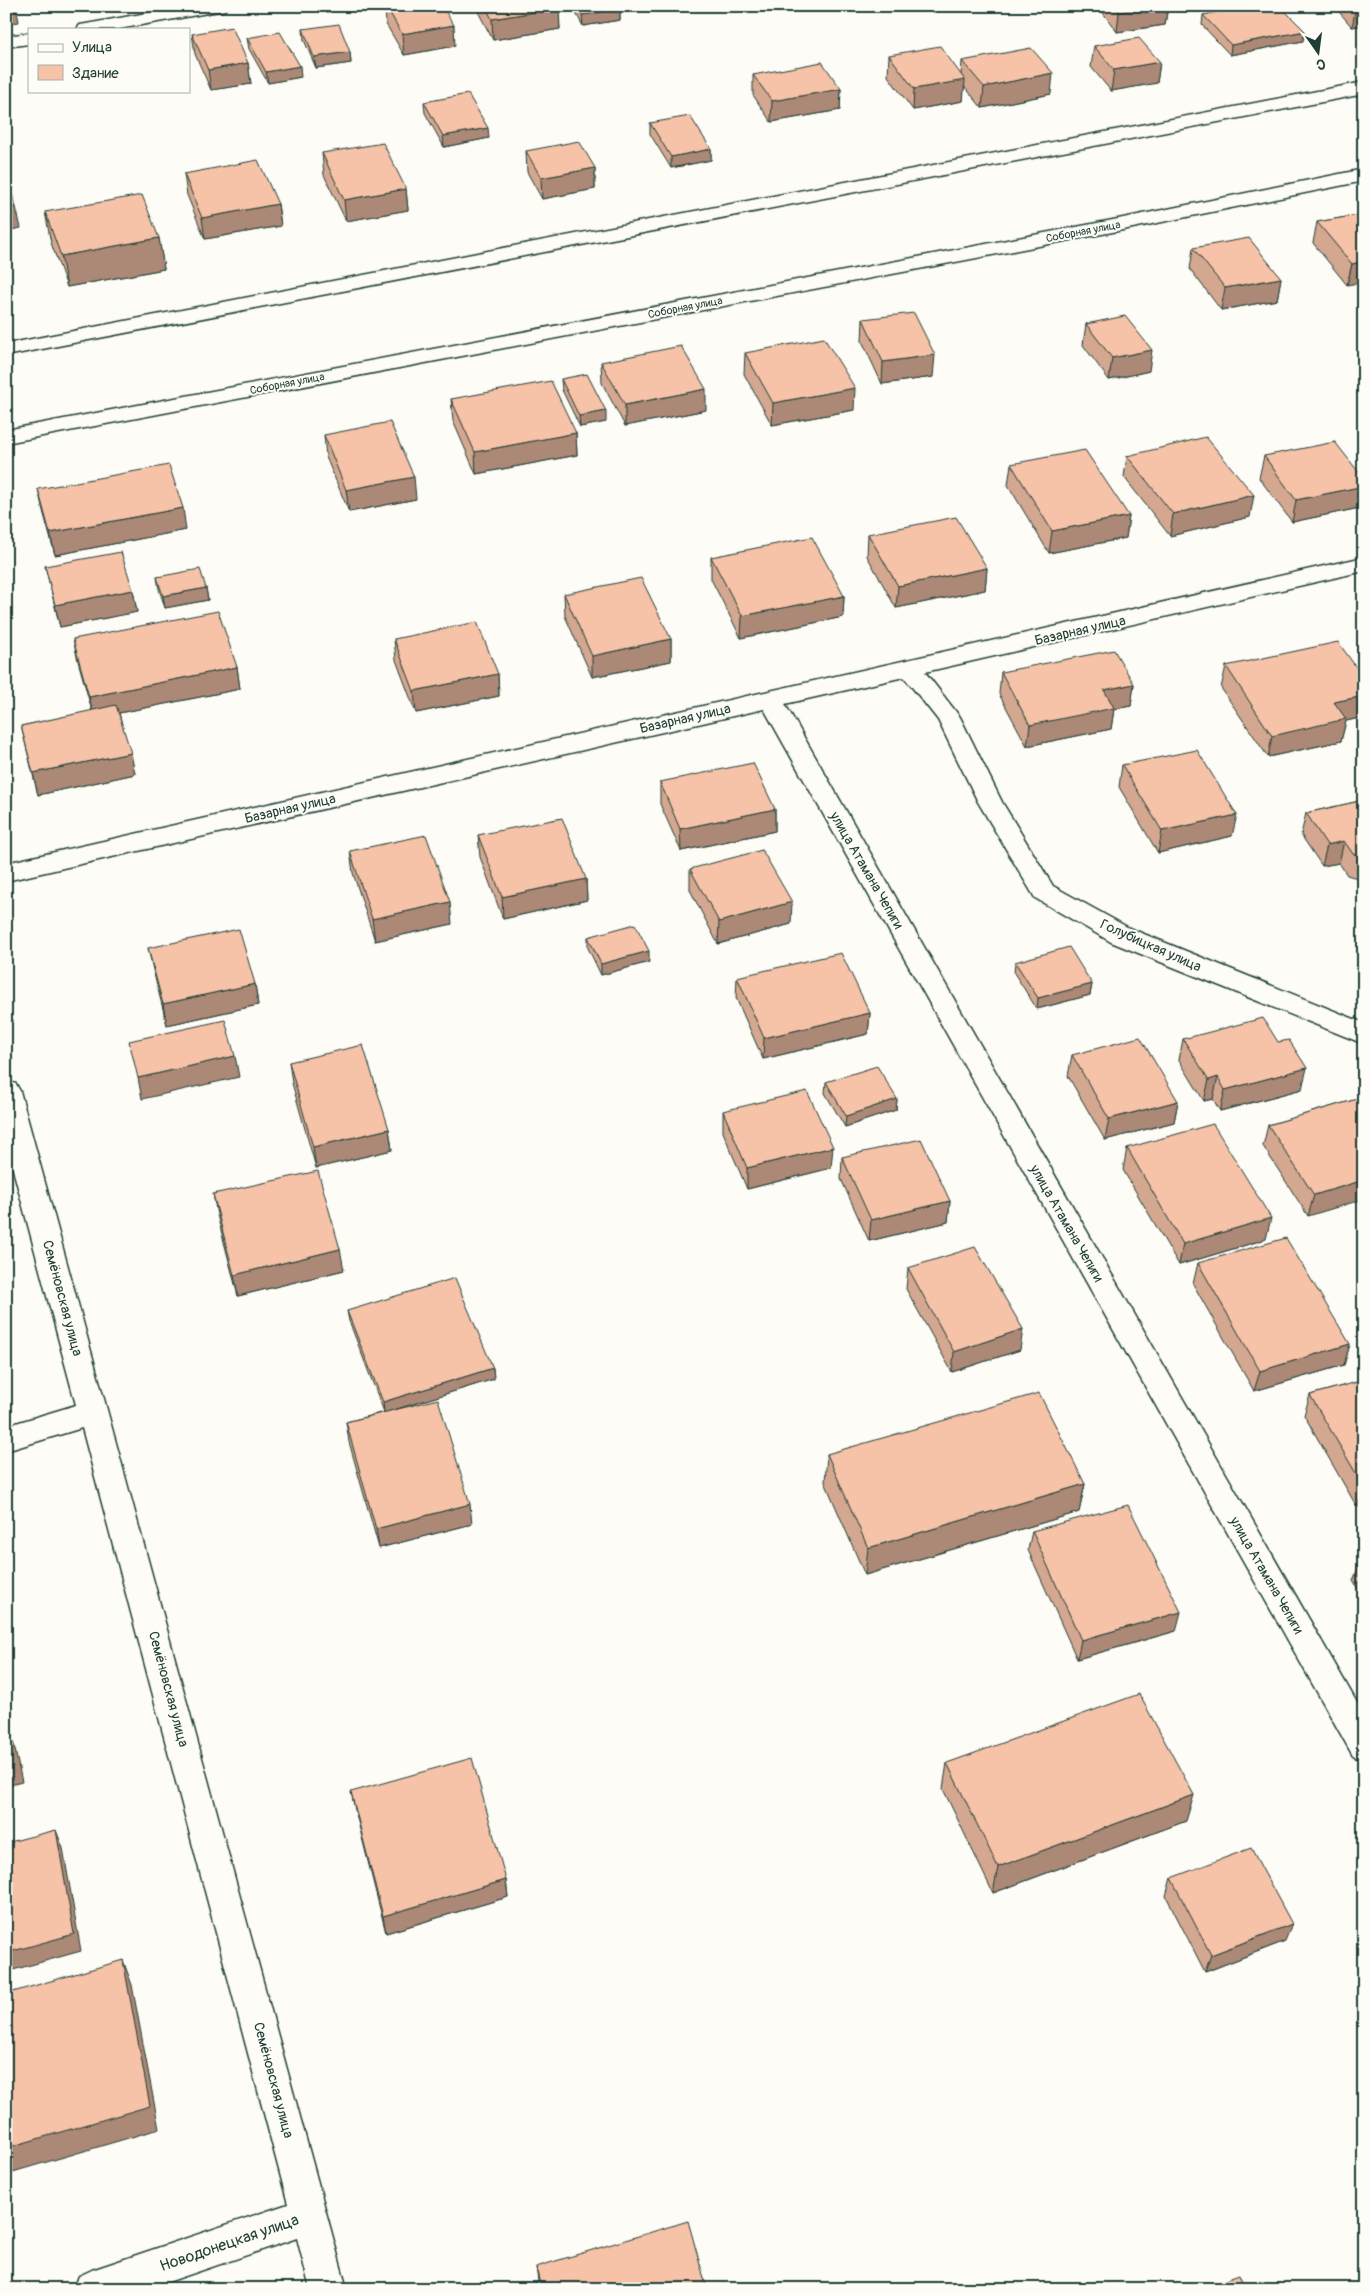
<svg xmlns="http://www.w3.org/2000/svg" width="1370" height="2295" font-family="Pangolin,sans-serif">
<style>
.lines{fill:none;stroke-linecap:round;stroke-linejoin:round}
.minor-casing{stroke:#1f3d34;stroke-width:3}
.minor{fill:#fdfcf7;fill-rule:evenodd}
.wall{fill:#d4a790;stroke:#1f3d34}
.shaded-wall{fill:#ac8876;stroke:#1f3d34}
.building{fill:#f6c2a8;stroke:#1f3d34}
.labels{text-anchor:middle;stroke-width:4;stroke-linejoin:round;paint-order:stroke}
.far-street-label{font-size:11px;fill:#1f3d34;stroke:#fdfcf7}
.street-label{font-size:14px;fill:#1f3d34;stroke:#fdfcf7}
.near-street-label{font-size:16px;fill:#1f3d34;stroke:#fdfcf7}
</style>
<rect width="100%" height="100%" fill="#fdfcf7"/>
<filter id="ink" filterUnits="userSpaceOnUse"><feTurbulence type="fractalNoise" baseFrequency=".02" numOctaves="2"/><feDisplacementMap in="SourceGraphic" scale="10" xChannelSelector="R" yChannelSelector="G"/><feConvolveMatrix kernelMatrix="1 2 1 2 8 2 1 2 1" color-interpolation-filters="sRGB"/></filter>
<g filter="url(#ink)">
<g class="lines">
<defs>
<g id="minor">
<path d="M186,6h42l-3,4 -6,1 -100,18h-42l3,-4 6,-1z"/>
<path d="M29,33v11l-23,3v-11z"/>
<path d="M1364,82v12l-1358,262v-12z"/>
<path d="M1364,169v12l-246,50 -1112,212v-13l1112,-211z"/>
<path d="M1364,557v14l-439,101 35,45 42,85 51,84 76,42 235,95v21l-253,-102 -76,-44 -57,-96 -40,-82 -34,-43 -119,27 579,1011v46l-11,-5 -589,-1047 -758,172v-18z"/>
<path d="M6,1081l10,3 4,7 327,1198h-37l-13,-51 -150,51h-73l5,-13 13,-6 196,-66 -206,-776 -76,23v-25l70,-21 -70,-262z"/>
</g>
</defs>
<use href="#minor" class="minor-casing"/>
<use href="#minor" class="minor"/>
</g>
<g class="wall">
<path d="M385,6h57l13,40 -51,9 -18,-31z"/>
<path d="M475,6h83l2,23 -67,11z"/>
<path d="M572,6h46l2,3v11l-37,6z"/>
<path d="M1098,6h70l-3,19 -48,7z"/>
<path d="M1205,6h75l23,35 -73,14 -28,-30 1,-10 6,-1 -4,-4z"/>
<path d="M1334,6h30v19l-12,2z"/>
<path d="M303,29l47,23 1,11 -35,5 -12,-28z"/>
<path d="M192,34l56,29 3,21 -40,6 -16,-36z"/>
<path d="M247,38l54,39 -33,6 -19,-34z"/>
<path d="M1094,46l66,16 -3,21 -46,8 -20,-24z"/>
<path d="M889,55l72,20 1,-14 89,33 -69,14 -18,-22 -1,15 -50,9 -25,-34z"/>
<path d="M753,75l88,14 -1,21 -69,12 -18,-27z"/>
<path d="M424,102l65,36 -45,9 -19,-34z"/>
<path d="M650,123l61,26v11l-40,8 -21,-34z"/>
<path d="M526,151l69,17v21l-53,10 -15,-27z"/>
<path d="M322,153l84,36 2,21 -62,11 -22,-46z"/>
<path d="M184,174l94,30 3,22 -76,13 -18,-44z"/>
<path d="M45,212l114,26 5,31 -97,18 -16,-44z"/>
<path d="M1364,214l-17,71 -34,-42 4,-21z"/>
<path d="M1193,248l88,30 -4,22 -56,10 -31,-41z"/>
<path d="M863,319l70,58 -51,7 -20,-43z"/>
<path d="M1086,324l63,47 -40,9 -26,-35z"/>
<path d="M745,353l109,57 -82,15 -28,-51z"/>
<path d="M601,362l105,48 -81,16 -23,-43z"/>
<path d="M561,379l45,43 -26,5 -18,-37z"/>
<path d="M451,399l125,34 1,22 -101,19 -23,-53z"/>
<path d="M324,435l92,64 -67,13 -23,-55z"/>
<path d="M1127,456l123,61 -80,19 -46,-59z"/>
<path d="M1264,456l100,51 -72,15 -33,-44z"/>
<path d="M1011,464l118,52 -3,22 -77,15 -41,-68z"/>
<path d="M38,489l148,41 -131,25 -12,-44z"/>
<path d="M868,534l119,34 -2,22 -89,18 -29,-52z"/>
<path d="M711,557l133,39 -1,21 -102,21 -30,-59z"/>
<path d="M45,566l88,24 4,22 -77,15z"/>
<path d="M157,577l49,11 2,12 -43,8 -6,-19z"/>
<path d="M564,594l107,45v22l-79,16 -27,-61z"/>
<path d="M73,639l164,28 3,22 -121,24 16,61 -97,21 -17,-69 71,-15 -14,-50z"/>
<path d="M394,639l104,35 1,22 -83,17 -20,-53z"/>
<path d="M1226,666l138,12v39l-18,4 -5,20 -73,16 -47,-69z"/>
<path d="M1001,672l133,12 -3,22 -17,3 -3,20 -84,17 -28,-52z"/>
<path d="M1122,765l110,71 -74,17 -39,-66z"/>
<path d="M660,782l115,27v22l-94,20 -21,-47z"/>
<path d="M1364,800v80l-17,-5 -8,-12 -17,3 -21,-31 5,-22z"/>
<path d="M478,835l108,44 1,21 -84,19 -23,-62z"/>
<path d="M350,851l102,73 -77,17 -22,-68z"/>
<path d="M690,869l101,55 -73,20 -28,-54z"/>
<path d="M588,937l61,25 -48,13 -13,-27z"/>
<path d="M148,948l107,36 3,21 -91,20 -14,-55z"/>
<path d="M1015,962l77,22 -2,11 -53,14 -23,-36z"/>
<path d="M737,977l133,36 -2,21 -105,25 -27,-61z"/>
<path d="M1183,1039l95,3 24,47 -82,22 -7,-12 -9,2 -25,-41z"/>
<path d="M1072,1055l106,46 -4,21 -69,18 -37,-64z"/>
<path d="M289,1062l100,67 3,21 -76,18 -24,-85z"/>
<path d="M826,1082l71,17 -1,11 -51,17 -20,-34z"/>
<path d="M1364,1097l-56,119 -45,-70 5,-21z"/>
<path d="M723,1111l108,57 -84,21 -24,-57z"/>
<path d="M1127,1148l139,91 -87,26 -56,-95z"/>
<path d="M842,1157l108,44 -2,21 -79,19 -28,-62z"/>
<path d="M213,1194l131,76 -106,26 -21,-81z"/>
<path d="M1364,1247v12l-3,-4z"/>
<path d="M1198,1263l152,81 -6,21 -90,26 -61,-107z"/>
<path d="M908,1268l112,82 -68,22 -46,-83z"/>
<path d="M347,1311l146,57 1,11 -101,31 79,114 -93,24 -30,-106 -3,-20 38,-10 -35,-91z"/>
<path d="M1364,1380v125l-7,2 -53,-92 6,-20z"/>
<path d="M827,1454l258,30 -6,28 -214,63 -40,-93z"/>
<path d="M1032,1531l144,100 -99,28 -49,-109z"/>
<path d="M1364,1561v38l-11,-18 7,-19z"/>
<path d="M947,1763l239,58 -193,72 -50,-104z"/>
<path d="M351,1792l155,88 2,17 -122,36 -31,-123z"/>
<path d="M1171,1878l114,63 -80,31 -39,-76z"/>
<path d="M536,2267l171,22h-168z"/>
</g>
<g class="shaded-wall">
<path d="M6,6h10l3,16 -13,2z"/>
<path d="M1158,6h10l-3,19 -48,7 2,-20z"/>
<path d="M1356,6h8v19l-12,2z"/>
<path d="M559,8l1,21 -67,11 -1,-21z"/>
<path d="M620,9v11l-37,6 -1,-11z"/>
<path d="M454,25l1,21 -51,9 -2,-21z"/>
<path d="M1305,31l-2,10 -73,14 1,-10z"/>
<path d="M350,52l1,11 -35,5 -2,-11z"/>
<path d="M1160,62l-3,21 -46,8 3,-21z"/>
<path d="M248,63l3,21 -40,6 -3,-20z"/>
<path d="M300,66l1,11 -33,6 -2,-11z"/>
<path d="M1053,73l-2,21 -69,14 2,-21z"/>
<path d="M965,80l-2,21 -50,9 1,-21z"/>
<path d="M841,89l-1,21 -69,12 1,-21z"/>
<path d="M488,128l1,10 -45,9 -1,-11z"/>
<path d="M711,149v11l-40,8v-11z"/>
<path d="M595,168v21l-53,10 -1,-21z"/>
<path d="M406,189l2,21 -62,11 -2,-21z"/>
<path d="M278,204l3,22 -76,13 -3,-21z"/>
<path d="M16,207l5,21 -15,3v-22z"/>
<path d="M159,238l5,31 -97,18 -6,-31z"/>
<path d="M1364,261v21l-17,3 5,-21z"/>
<path d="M1281,278l-4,22 -56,10 4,-22z"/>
<path d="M1152,350l-3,21 -40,9 3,-22z"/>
<path d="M935,355l-2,22 -51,7 1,-22z"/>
<path d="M855,388l-1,22 -82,15 1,-22z"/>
<path d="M706,389v21l-81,16v-21z"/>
<path d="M606,411v11l-26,5 -1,-11z"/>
<path d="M576,433l1,22 -101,19 -1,-22z"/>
<path d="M414,477l2,22 -67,13 -3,-22z"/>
<path d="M1364,486v21l-72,15 4,-22z"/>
<path d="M1254,495l-4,22 -80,19 3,-22z"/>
<path d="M183,508l3,22 -131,25 -5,-22z"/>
<path d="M1129,516l-3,22 -77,15 3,-22z"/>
<path d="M987,568l-2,22 -89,18 2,-22z"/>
<path d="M206,588l2,12 -43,8 -2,-12z"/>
<path d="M133,590l4,22 -77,15 -5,-22z"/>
<path d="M844,596l-1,21 -102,21 1,-22z"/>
<path d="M671,639v22l-79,16v-21z"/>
<path d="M237,667l3,22 -146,29 -5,-21z"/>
<path d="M498,674l1,22 -83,17 -2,-22z"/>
<path d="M1134,684l-3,22 -17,3 -3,20 -84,17 3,-21 74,-35z"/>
<path d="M1364,696v21l-18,4 -5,20 -73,16 4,-21 62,-34z"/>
<path d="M131,753l4,21 -97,21 -5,-22z"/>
<path d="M775,809v22l-94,20 -1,-22z"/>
<path d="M1237,815l-5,21 -74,17 4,-22z"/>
<path d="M1344,841l-5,22 -17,3 5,-21z"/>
<path d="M586,879l1,21 -84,19 -1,-22z"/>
<path d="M450,902l2,22 -77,17 -3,-22z"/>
<path d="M792,902l-1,22 -73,20 1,-22z"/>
<path d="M649,951v11l-48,13v-11z"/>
<path d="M255,984l3,21 -91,20 -4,-21z"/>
<path d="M1092,984l-2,11 -53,14 1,-11z"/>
<path d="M870,1013l-2,21 -105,25 1,-21z"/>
<path d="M235,1056l4,21 -97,22 -4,-21z"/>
<path d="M1307,1068l-5,21 -82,22 5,-21z"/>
<path d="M1218,1077l-5,22 -9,2 5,-21z"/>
<path d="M897,1099l-1,11 -51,17 1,-11z"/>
<path d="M1178,1101l-4,21 -69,18 4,-21z"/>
<path d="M389,1129l3,21 -76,18 -3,-21z"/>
<path d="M833,1147l-2,21 -84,21v-21z"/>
<path d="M1364,1180v19l-56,17 6,-21z"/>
<path d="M950,1201l-2,21 -79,19 2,-21z"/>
<path d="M1271,1218l-5,21 -87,26 4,-21z"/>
<path d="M340,1249l4,21 -106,26 -4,-21z"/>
<path d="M1023,1329l-3,21 -68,22 2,-20z"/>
<path d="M1350,1344l-6,21 -90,26 6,-20z"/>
<path d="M493,1368l1,11 -110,34 -1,-11z"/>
<path d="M1085,1484l-6,28 -214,63 3,-27z"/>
<path d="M1364,1487v18l-7,2z"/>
<path d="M470,1504l2,20 -93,24 -3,-19z"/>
<path d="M1181,1612l-5,19 -99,28 4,-19z"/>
<path d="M6,1708l16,74 -16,4z"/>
<path d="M1194,1795l-8,26 -193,72 5,-26z"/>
<path d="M56,1830l7,18 18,103 -75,21v-19z"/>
<path d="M506,1880l2,17 -122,36 -3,-17z"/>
<path d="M1292,1924l-7,17 -80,31 6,-17z"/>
<path d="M123,1960l9,25 27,144 -153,45v-26z"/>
</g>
<g class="building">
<path d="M386,6h56l12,19 -52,9z"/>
<path d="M485,6h73l1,2 -67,11z"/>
<path d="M578,6h40l2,3 -38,6z"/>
<path d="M1115,6h43l-39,6z"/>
<path d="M1213,6h67l25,25 -74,14 -28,-30 15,-3z"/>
<path d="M339,24l11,28 -36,5 -11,-28z"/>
<path d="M232,27l16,36 -40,7 -16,-36z"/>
<path d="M280,32l20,34 -34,6 -19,-34z"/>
<path d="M1139,38l21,24 -46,8 -20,-24z"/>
<path d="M940,46l25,34 -51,9 -25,-34z"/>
<path d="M1031,48l22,25 -69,14 -22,-26z"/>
<path d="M822,62l19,27 -69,12 -19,-26z"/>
<path d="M468,94l20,34 -45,8 -19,-34z"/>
<path d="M690,116l21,33 -40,8 -21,-34z"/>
<path d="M579,141l16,27 -54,10 -15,-27z"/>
<path d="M383,143l23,46 -62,11 -22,-47z"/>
<path d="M258,160l20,44 -76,14 -18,-44z"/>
<path d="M6,176l10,31 -10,2z"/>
<path d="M142,195l17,43 -98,18 -16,-44z"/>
<path d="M1364,214v47l-12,3 -35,-42z"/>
<path d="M1249,238l32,40 -56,10 -32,-40z"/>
<path d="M914,313l21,42 -52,7 -20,-43z"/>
<path d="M1125,316l27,34 -40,8 -26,-34z"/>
<path d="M824,338l31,50 -82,15 -28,-50z"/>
<path d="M681,346l25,43 -81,16 -24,-43z"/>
<path d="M587,374l19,37 -27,5 -18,-37z"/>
<path d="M551,381l25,52 -101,19 -24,-53z"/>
<path d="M390,422l24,55 -68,13 -22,-55z"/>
<path d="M1206,437l48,58 -81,19 -46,-58z"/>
<path d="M1335,442l29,37v7l-68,14 -32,-44z"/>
<path d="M1085,450l44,66 -77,15 -41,-67z"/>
<path d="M169,465l14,43 -133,25 -12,-44z"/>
<path d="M956,517l31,51 -89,18 -30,-52z"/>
<path d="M812,537l32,59 -102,20 -31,-59z"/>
<path d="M121,552l12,38 -78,15 -10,-39z"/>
<path d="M200,569l6,19 -43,8 -6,-19z"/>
<path d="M641,578l30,61 -79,17 -28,-62z"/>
<path d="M218,611l19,56 -148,30 -16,-58z"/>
<path d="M477,622l21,52 -84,17 -20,-52z"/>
<path d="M1338,642l26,36v18l-30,6 12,17 -74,17 -46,-70z"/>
<path d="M1114,650l20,34 -30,6 10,18 -84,17 -29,-53z"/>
<path d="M116,705l15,48 -98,20 -12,-47z"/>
<path d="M1197,750l40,65 -75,16 -40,-66z"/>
<path d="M753,763l22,46 -95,20 -20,-47z"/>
<path d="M1364,800v57l-11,-3 -9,-13 -17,4 -21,-32z"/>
<path d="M562,818l24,61 -84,18 -24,-62z"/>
<path d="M426,835l24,67 -78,17 -22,-68z"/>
<path d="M762,850l30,52 -73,20 -29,-53z"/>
<path d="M635,924l14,27 -48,13 -13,-27z"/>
<path d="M239,929l16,55 -92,20 -15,-56z"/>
<path d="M1069,947l23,37 -54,14 -23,-36z"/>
<path d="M841,953l29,60 -106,25 -27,-61z"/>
<path d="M1263,1018l15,24 11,-2 18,28 -82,22 -7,-13 -9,3 -26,-41z"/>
<path d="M225,1020l10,36 -97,22 -9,-37z"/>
<path d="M1140,1037l38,64 -69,18 -37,-64z"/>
<path d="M363,1045l26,84 -76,18 -24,-85z"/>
<path d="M877,1066l20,33 -51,17 -20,-34z"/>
<path d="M807,1091l26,56 -86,21 -24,-57z"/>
<path d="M1364,1097v83l-50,15 -46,-70z"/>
<path d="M1213,1124l58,94 -88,26 -56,-96z"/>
<path d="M921,1139l29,62 -79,19 -29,-63z"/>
<path d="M318,1171l22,78 -106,26 -21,-81z"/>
<path d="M1286,1238l64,106 -90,27 -62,-108z"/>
<path d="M975,1247l48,82 -69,23 -46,-84z"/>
<path d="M455,1278l38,90 -110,34 -36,-91z"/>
<path d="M1364,1380v107l-54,-92z"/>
<path d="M1039,1393l46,91 -217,64 -41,-94z"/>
<path d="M438,1399l32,105 -94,25 -30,-107z"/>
<path d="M1128,1505l53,107 -100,28 -49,-109z"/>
<path d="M1364,1561v6l-4,-5z"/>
<path d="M1139,1694l55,101 -196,72 -51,-104z"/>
<path d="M6,1731l5,25 -5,1z"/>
<path d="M472,1758l34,122 -123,36 -32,-124z"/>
<path d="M56,1830l18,104 -68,19v-110z"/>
<path d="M1251,1848l41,76 -81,31 -40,-77z"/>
<path d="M123,1960l27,146 -144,42v-154z"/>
<path d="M688,2221l19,68h-166l-5,-22z"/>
<path d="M1239,2275l6,14h-45z"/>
</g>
</g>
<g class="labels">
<g class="far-street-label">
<text transform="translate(1083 231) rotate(-11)" y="4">Соборная улица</text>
<text transform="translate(685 307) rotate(-11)" y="4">Соборная улица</text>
<text transform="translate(287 383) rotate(-11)" y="4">Соборная улица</text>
</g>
<g class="street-label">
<text transform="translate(1080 630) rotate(-13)" y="5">Базарная улица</text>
<text transform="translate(685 718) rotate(-13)" y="5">Базарная улица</text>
<text transform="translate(290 808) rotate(-13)" y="5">Базарная улица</text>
<text transform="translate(867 870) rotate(60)" y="5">улица Атамана Чепиги</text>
<text transform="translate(1151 945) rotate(24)" y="5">Голубицкая улица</text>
<text transform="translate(1067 1223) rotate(60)" y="5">улица Атамана Чепиги</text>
<text transform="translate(63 1298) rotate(75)" y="5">Семёновская улица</text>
<text transform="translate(1267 1575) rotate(60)" y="5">улица Атамана Чепиги</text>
<text transform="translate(169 1689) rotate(75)" y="5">Семёновская улица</text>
<text transform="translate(274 2080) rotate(75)" y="5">Семёновская улица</text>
</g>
<g class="near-street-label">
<text transform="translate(229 2242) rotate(-19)" y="6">Новодонецкая улица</text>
</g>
</g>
<rect width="1370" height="2295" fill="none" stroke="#fdfcf7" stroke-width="25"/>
<rect x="12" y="12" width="1345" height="2270" fill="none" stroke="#1f3d34" stroke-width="2" filter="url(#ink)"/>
<rect x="28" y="28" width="162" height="65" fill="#fdfcf7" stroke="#a4b0a9"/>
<rect x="38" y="44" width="25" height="8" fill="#fdfcf7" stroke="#a4b0a9"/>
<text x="72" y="52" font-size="15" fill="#1f3d34">Улица</text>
<rect x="38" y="65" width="25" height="15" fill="#f6c2a8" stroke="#a4b0a9"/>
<text x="72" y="78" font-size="15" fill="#1f3d34">Здание</text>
<g transform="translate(1318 52) rotate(166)" stroke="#fdfcf7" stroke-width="4" paint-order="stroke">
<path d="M0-4L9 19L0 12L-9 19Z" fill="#1f3d34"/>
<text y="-8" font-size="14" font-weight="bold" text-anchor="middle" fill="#1f3d34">С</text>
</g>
</svg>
